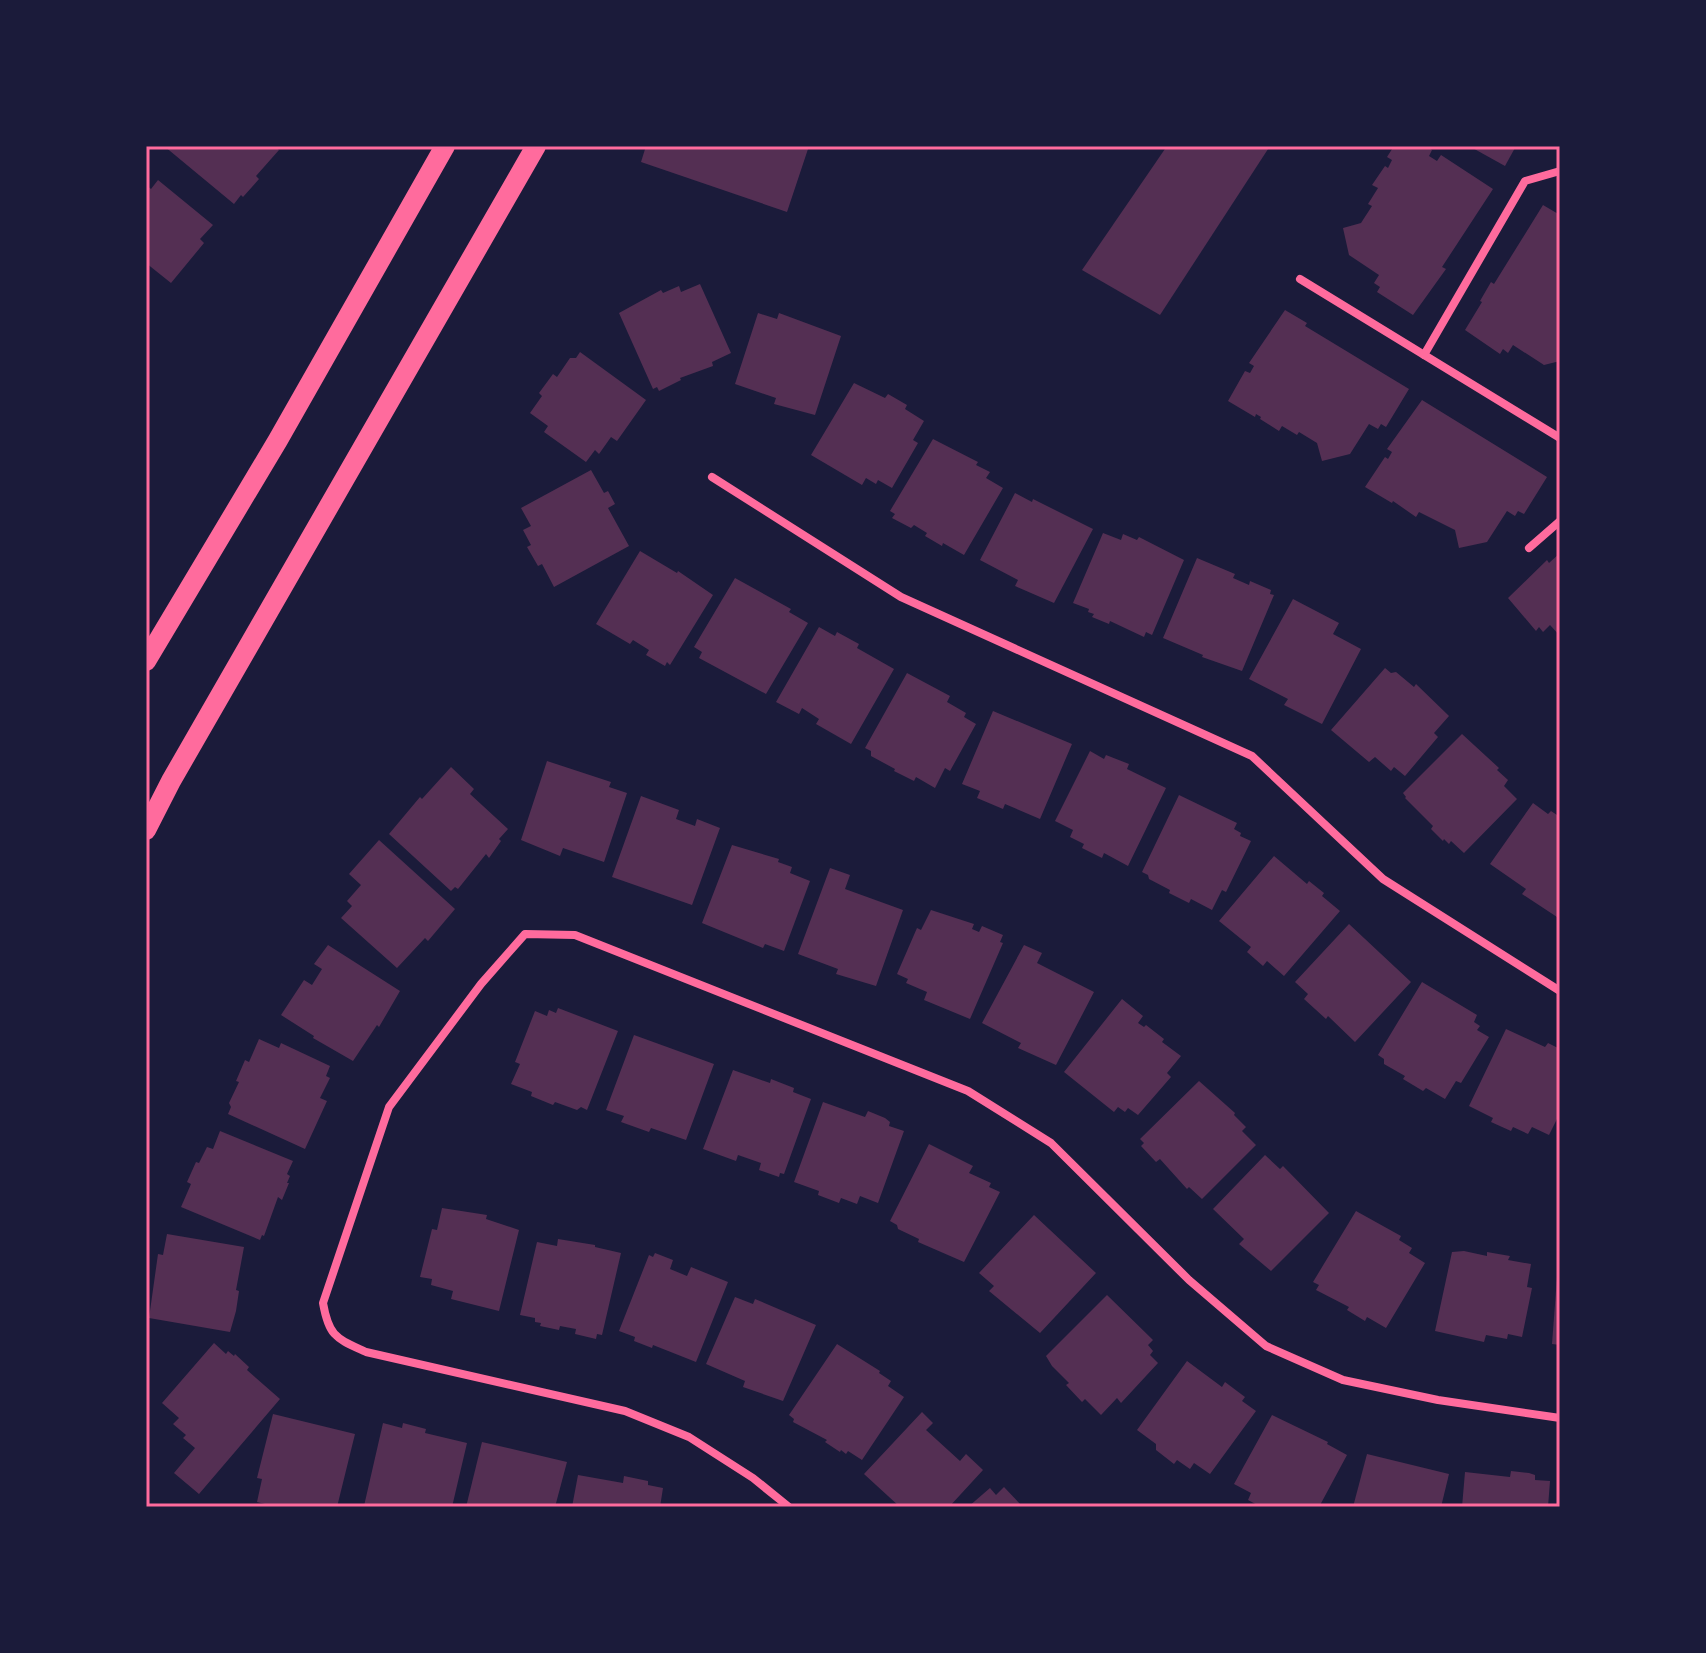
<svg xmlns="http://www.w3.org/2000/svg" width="1706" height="1653" font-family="Roboto,sans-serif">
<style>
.building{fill:#542f53}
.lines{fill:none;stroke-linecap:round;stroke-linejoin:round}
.minor{stroke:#ff6b9d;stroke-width:8}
.primary{stroke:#ff6b9d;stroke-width:20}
.neatline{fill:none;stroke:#ff6b9d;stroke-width:3}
</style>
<rect width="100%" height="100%" fill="#1b1b3a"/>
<g class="building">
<path d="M164,146h110l5,4 -23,26 3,3 -16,18 -2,-2 -7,9z"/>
<path d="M646,146h163l-22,66 -146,-50z"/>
<path d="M1167,146h103l-110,169 -78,-45z"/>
<path d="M1394,146h32l6,4 -3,6 8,5 4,-6 52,34 -51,78 4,2 -33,46 -36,-23 3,-5 -6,-4 5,-8 -30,-20 -6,-27 18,-5 11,-17 -4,-2 10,-16 -6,-3 13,-19 3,2 4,-8 -5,-3z"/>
<path d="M1469,146h47l-11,20z"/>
<path d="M158,180l55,45 -13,14 4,4 -33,40 -25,-20v-78l5,4z"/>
<path d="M1543,205l17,10v146l-16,4 -31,-20 -5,8 -5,-4 -3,5 -35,-24 17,-28 -2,-1 11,-19 3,2z"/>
<path d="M700,284l31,69 -19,9 1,4 -33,12 1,2 -22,11 -2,-4 -4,2 -34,-76 42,-23 2,3 16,-7 2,6z"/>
<path d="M1285,310l22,13 -2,3 104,63 -23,38 -5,-3 -3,5 -9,-5 -19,30 -28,7 -5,-18 -18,-11 -2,3 -15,-9 -3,5 -19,-12 1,-2 -5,-3 -1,3 -27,-16 17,-30 5,2 4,-7 -5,-3z"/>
<path d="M758,313l19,6 2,-6 62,23 -26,79 -41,-11 2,-6 -41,-14z"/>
<path d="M580,352l66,48 -29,41 -6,-4 -12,17 -4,-4 -9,12 -42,-30 4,-6 -18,-13 12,-17 -3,-3 14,-19 4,3 13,-19h6z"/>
<path d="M854,383l31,15 3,-4 19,11 -2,4 19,12 -11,19 5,3 -26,45 -14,-8 -2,4 -10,-6 -4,7 -51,-30z"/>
<path d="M1422,400l125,77 -23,37 -6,-3 -3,5 -8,-5 -20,31 -28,6 -4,-18 -36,-18 -3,5 -23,-16 -1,2 -27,-16 20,-30 3,2 4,-7 -5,-3z"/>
<path d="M933,439l45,23 -2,3 14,7 -4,6 17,10 -39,67 -21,-12 -1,3 -17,-10 2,-3 -13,-8 -3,3 -19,-10 3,-4 -5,-3z"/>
<path d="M591,470l13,23 4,-2 7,13 -7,4 21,38 -75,41 -12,-23 -4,2 -11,-19 4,-2 -8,-15 8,-4 -10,-18z"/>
<path d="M1015,493l17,9 1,-3 60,30 -39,74 -39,-17 3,-6 -38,-20z"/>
<path d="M1103,533l18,7 2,-6 14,6 2,-3 45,23 -32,75 -6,-3 -2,5 -34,-16 -1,3 -17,-7 2,-3 -6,-2 1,-3 -16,-6z"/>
<path d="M640,551l37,22 1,-2 35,24 -43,70 -3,-3 -2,4 -19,-11 3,-5 -16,-10 -3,4 -34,-20z"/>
<path d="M1560,553v83l-10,-11 -7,7 -4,-5 -3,4 -28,-33 39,-38 2,3z"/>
<path d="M1197,558l38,16 -2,4 16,7 1,-4 21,9 -1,4 4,1 -32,76 -40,-14 1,-2 -40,-17z"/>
<path d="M735,578l56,31 -2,3 19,11 -42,71 -67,-36 3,-6 -8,-5z"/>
<path d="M1293,599l46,24 -6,11 28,15 -39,75 -38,-19 4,-6 -39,-20z"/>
<path d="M819,627l16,9 2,-4 22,12 -2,4 37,21 -43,75 -35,-20 3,-5 -17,-11 -3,6 -23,-12z"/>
<path d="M1385,668l6,5 5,-1 18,15 2,-3 33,32 -15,17 4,4 -33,39 -11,-9 -3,4 -16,-14 -6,5 -38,-32z"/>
<path d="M907,673l43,23 -3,6 19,11 -2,4 12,7 -26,47 -5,-3 -10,20 -19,-11 -2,4 -20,-10 1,-2 -24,-13v-5l-6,-3z"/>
<path d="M993,711l79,33 -32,75 -35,-15 -2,5 -26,-11 3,-7 -18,-7z"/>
<path d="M1462,734l37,34 -2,2 11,10 -4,6 13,13 -53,54 -13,-12 -2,3 -5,-5 -1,2 -12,-12 2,-3 -28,-28 1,-1 -3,-4z"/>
<path d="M1090,751l14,8 2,-4 23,9 -2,5 39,19 -38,78 -24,-13 -2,5 -20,-10 2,-4 -14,-7 3,-7 -18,-9z"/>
<path d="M547,761l64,21 -2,5 18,6 -23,69 -41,-14 -3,8 -39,-16z"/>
<path d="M451,767l23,22 -4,5 38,35 -9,10 2,2 -12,17 -3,-4 -28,35 -3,-2 -4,4 -62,-57 31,-37 2,2z"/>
<path d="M1179,795l58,28 -3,6 7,4 -1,3 11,5 -25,51 -4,-2 -10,20 -21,-11 -2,4 -20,-10 1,-3 -21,-11 -1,-4 -6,-3z"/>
<path d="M641,796l38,14 -3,9 19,7 2,-7 23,9 -28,77 -80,-28z"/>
<path d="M1533,803l15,11 3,-3 9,6v96l-3,4 -35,-23 4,-5 -36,-25z"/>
<path d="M379,840l76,69 -27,32 -3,-3 -28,30 -56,-50 11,-12 -5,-5 14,-16 -12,-11z"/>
<path d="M732,845l47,14 -1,3 14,5 -2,6 20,8 -26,70 -19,-7 -2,4 -61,-25z"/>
<path d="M1274,856l33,28 2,-3 15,12 -2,3 18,15 -56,65 -17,-15 -4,5 -16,-14 4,-5 -32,-26z"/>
<path d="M830,868l20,7 -5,14 58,21 -27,76 -40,-12 2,-5 -40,-15z"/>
<path d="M931,910l43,14 -2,5 7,3 3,-6 21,9 -3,7 3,1 -33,76 -46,-19 3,-8 -21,-9 2,-4 -11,-5 20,-46 4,2z"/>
<path d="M1349,924l62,58 -56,60 -27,-26 -2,3 -22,-20 4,-5 -13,-12z"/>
<path d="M328,945l72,46 -21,36 -2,-2 -24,36 -40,-23 1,-2 -33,-21 23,-35 8,5 10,-16 -8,-5z"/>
<path d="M1024,945l18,8 -5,10 57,29 -38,73 -38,-17 3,-5 -39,-20z"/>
<path d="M1422,982l55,33 -3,7 6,4 -3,4 12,7 -28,46 -5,-2 -11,18 -19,-11 -3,3 -20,-12 2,-3 -21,-12v-5l-6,-4z"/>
<path d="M1122,999l21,17 -5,7 6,4 2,-2 18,14 -2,3 19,14 -14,17 4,4 -33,38 -10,-7 -3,4 -7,-5 -4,5 -50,-40z"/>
<path d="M558,1008l60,23 -31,79 -6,-3 -4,3 -22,-8 -2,3 -22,-9 1,-4 -21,-8 9,-20 -5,-2 20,-51 12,5 2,-6 7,3z"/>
<path d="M1506,1029l39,18 3,-4 12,6v64l-11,22 -17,-8 -4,7 -15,-7 -2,4 -20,-9 2,-4 -24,-12z"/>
<path d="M634,1035l80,29 -28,76 -35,-12 -2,4 -28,-10 3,-6 -18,-6z"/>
<path d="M259,1039l20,9 2,-5 49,23 -4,10 4,2 -10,20 7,3 -22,48 -77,-35 3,-7 -2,-4 10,-21 -3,-1 9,-21 4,2z"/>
<path d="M733,1070l37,13 1,-4 23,9 -1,4 18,7 -27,75 -4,-1 -1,4 -20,-7 2,-7 -23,-8 -2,6 -33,-12z"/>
<path d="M1199,1081l36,32 -1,2 12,12 -4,4 14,14 -54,54 -13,-12 -2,2 -27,-30 -4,3 -15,-16 3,-3 -4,-4z"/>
<path d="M823,1102l42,15 3,-6 17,7 5,4 -1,4 15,5 -26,72 -18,-7 -3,8 -16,-6 -2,5 -21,-8 1,-4 -25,-9z"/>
<path d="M220,1131l73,30 -6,13 3,2 -3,7h2l-7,17 -4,-3 -14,39 -2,-1 -2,5 -79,-33 10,-23 -4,-2 9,-20 3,1 8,-16 6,2z"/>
<path d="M929,1144l44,22 -4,7 22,10 -2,4 11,5 -36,70 -46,-20 1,-3 -21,-10 -1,-4 -7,-4z"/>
<path d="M1265,1155l15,14 3,-3 46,47 -58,58 -32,-27 5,-5 -31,-30z"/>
<path d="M442,1208l45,7 -1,4 33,11 -20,81 -48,-12 2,-8 -22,-6 1,-6 -12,-2 12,-48 5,1z"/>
<path d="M1356,1211l45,25 -2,4 13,8 -3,5 16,10 -39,65 -19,-11 -2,4 -18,-11 2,-3 -33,-17 3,-5 -6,-3z"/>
<path d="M1034,1215l62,58 -56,60 -51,-42 5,-5 -15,-13z"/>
<path d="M167,1234l77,13 -8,43 3,1 -3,20 -6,21 -81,-14 9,-64 5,1z"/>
<path d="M558,1239l37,6v2l26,6 -19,82 -5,-1 -1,5 -21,-5 1,-5 -16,-3 -1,4 -19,-4 1,-3 -6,-1v-4l-15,-3 17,-73 20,4z"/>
<path d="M1464,1251l23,5v-4l23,4 -2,4 23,4 -4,23 5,1 -10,49 -14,-3 -1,5 -21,-4 -2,7 -49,-11 17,-79z"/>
<path d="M655,1253l18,7 -3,9 17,7 4,-9 37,15 -32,80 -43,-17 -1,3 -18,-7 1,-4 -16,-6 30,-76 4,2z"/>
<path d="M1558,1264h2v81l-8,-1z"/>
<path d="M1107,1295l46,45 -5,5 5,6 -3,4 8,8 -37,40 -4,-5 -16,17 -16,-16 -3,3 -16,-17 3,-2 -17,-17 -6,-10z"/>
<path d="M735,1297l18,7 2,-5 61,26 -33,76 -40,-14 2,-6 -39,-17z"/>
<path d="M214,1343l12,11 2,-3 6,5 1,-2 14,13 -2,3 33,29 -81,95 -25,-21 21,-25 -12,-10 3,-3 -13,-11 6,-6 -17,-15z"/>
<path d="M837,1344l43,27 -1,2 12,8 -3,5 16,11 -42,63 -14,-9 -2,3 -5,-4 -1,2 -15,-10 2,-2 -34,-18 1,-3 -5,-4z"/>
<path d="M1187,1361l35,26 3,-5 20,15 -3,4 14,10 -46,63 -16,-11 -4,6 -13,-9 -3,4 -18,-14v-6l-19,-14z"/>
<path d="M922,1412l11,11 -7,7 34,31 6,-7 17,16 -34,37h-49l-36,-33z"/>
<path d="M273,1414l82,20 -18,73h-60l-20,-5 5,-23 -5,-1z"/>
<path d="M1272,1415l56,27 -1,2 20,11 -28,52h-58l-13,-7 3,-7 -17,-9z"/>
<path d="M383,1423l19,5 1,-5 23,6 -1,4 42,10 -15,64 -88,-1z"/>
<path d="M482,1442l85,20 -12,45h-89z"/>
<path d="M1367,1454l82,20 -8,33h-88z"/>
<path d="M1511,1471l18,2 6,2v5l15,1 -2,26h-86l3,-35 45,5z"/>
<path d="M578,1475l45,8 1,-7 24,5v4l15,3 -3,19h-88z"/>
<path d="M1004,1487l19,20h-55l22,-19 6,7z"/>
</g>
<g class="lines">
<g class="minor">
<path d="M1300,279l260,159"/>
<path d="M1424,355l101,-174 35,-10"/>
<path d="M712,477l189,120 351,159 131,123 177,112"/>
<path d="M1529,548l31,-27"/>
<path d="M789,1507l-36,-29 -64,-41 -64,-26 -259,-59c-30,-14 -37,-15 -43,-49l66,-196 92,-123 44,-50 50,1 393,156 83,52 138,137 77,66 77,34 95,20 122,18"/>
</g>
<g class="primary">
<path d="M146,661l132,-221 167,-294"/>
<path d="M146,830l25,-49 365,-635"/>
</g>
</g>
<rect width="1706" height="1653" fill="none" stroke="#1b1b3a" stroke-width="296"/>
<rect x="148" y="148" width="1410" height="1357" class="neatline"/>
</svg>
